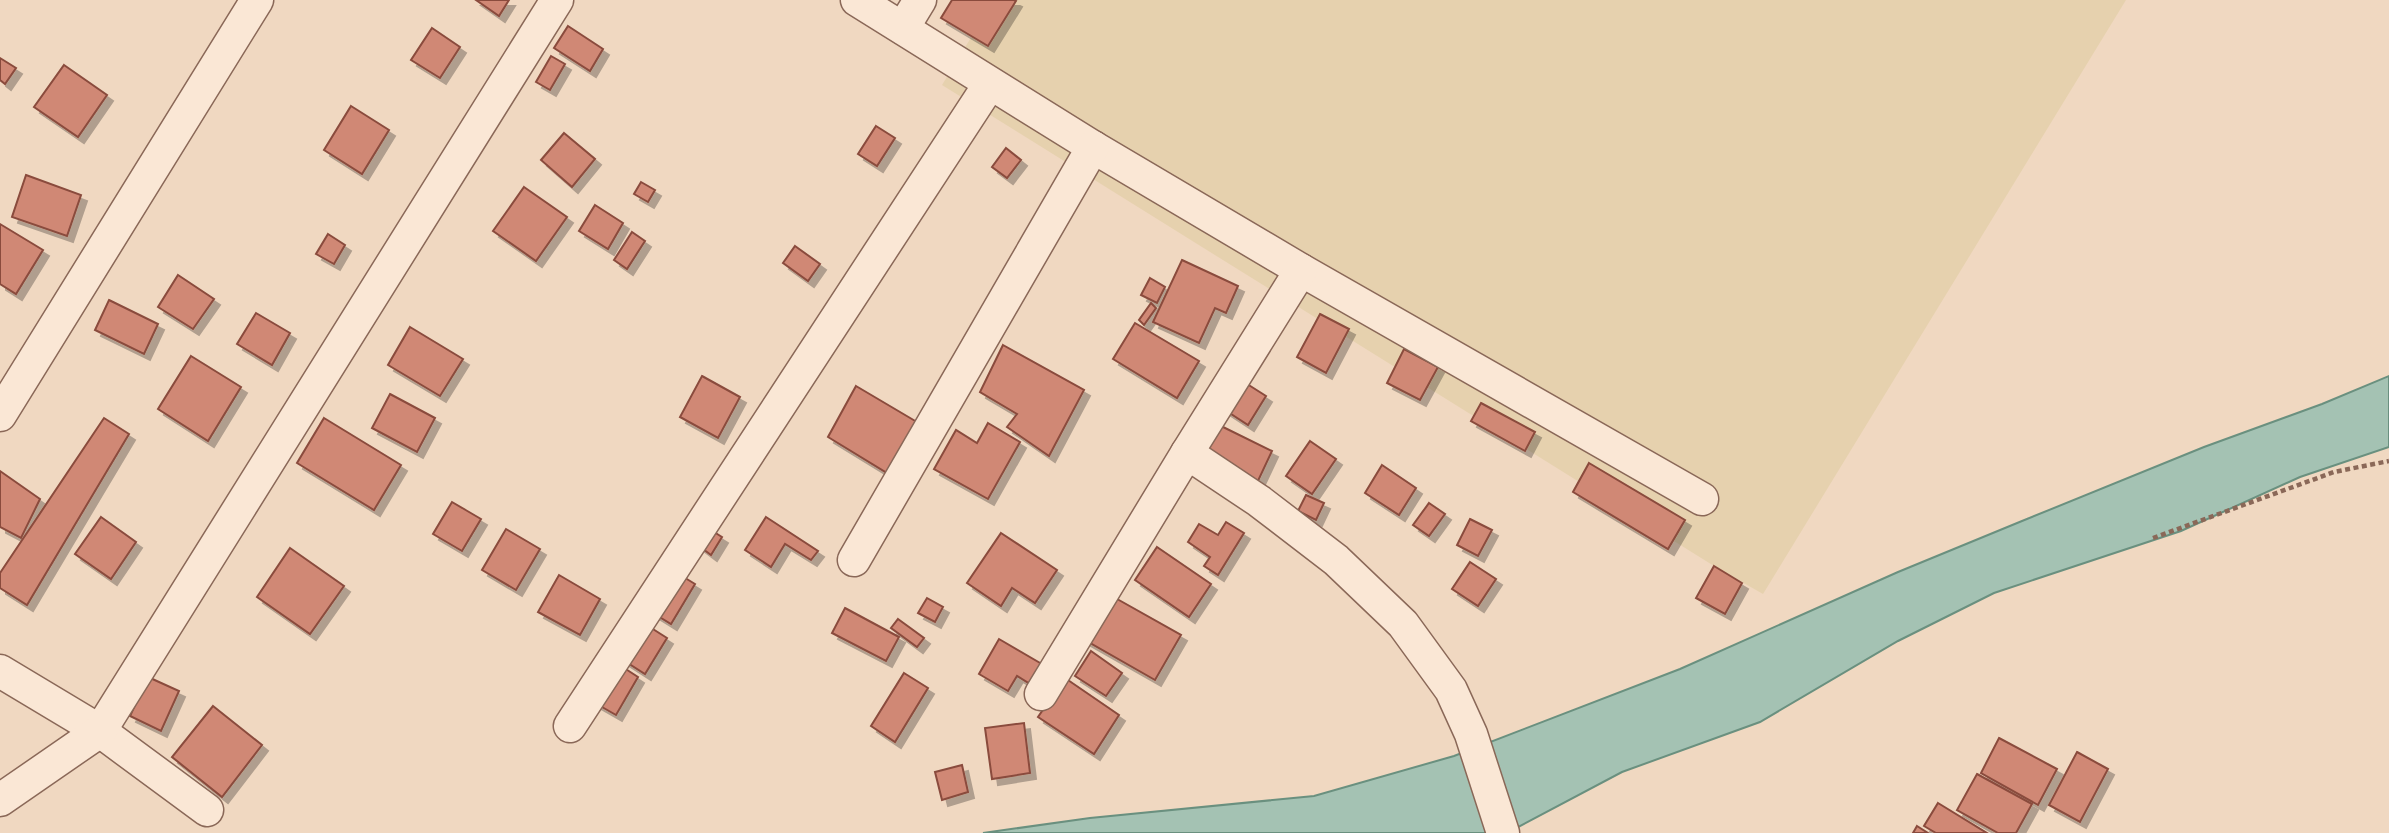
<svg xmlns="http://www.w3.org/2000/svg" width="2389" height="833" font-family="'Crimson Pro',serif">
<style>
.farmland{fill:#e6d1ae}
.water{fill:#a4c2b3;stroke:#6a907f;stroke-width:2}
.building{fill:#d08875;stroke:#8a4b3d;stroke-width:2;filter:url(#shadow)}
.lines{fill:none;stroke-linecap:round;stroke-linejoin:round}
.street-casing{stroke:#8a6858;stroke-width:35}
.path{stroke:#8a6858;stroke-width:4.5;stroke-dasharray:5 3.5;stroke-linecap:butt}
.street{stroke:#fae7d5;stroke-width:32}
</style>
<defs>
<filter id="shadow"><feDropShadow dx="6" dy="6" stdDeviation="0" flood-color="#0004"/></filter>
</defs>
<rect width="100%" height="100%" fill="#f0d8c1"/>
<path class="farmland" d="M994,0h1132l-363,594 -49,-28 -772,-481z"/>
<path class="water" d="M2389,376v71l-89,30 -119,54 -187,62 -96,48 -138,81 -138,50 -115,61h-524l107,-15 224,-22 140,-40 226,-87 218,-97 124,-51 182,-74 118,-43z"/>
<g class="building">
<path d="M476,0h33l-10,16z"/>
<path d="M952,0h62l2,1 -28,45 -47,-28z"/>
<path d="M568,26l35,23 -13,22 -36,-23z"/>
<path d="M432,28l28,19 -20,31 -29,-18z"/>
<path d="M551,56l14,8 -15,26 -14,-8z"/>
<path d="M0,58l16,10 -11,16 -5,-4z"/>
<path d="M64,65l43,30 -29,42 -44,-30z"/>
<path d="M351,106l38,24 -27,44 -38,-24z"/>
<path d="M876,126l19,12 -18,28 -19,-12z"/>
<path d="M564,133l31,26 -23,28 -31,-27z"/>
<path d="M1006,148l15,12 -14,18 -15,-11z"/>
<path d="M26,175l55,20 -14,41 -55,-19z"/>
<path d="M641,182l14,8 -7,12 -14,-8z"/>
<path d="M524,187l43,30 -31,44 -43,-30z"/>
<path d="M595,205l28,18 -15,26 -29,-18z"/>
<path d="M0,224l43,26 -27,44 -16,-10z"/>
<path d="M632,232l13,9 -18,28 -13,-9z"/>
<path d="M328,234l17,11 -11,19 -18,-10z"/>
<path d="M795,246l25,18 -12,17 -25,-18z"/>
<path d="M1182,260l56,26 -12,27 -11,-5 -16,35 -46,-21z"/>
<path d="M178,275l36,24 -21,30 -35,-22z"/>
<path d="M1150,278l15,9 -8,16 -16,-8z"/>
<path d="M109,300l49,24 -14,30 -49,-24z"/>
<path d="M1151,303l5,5 -12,17 -5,-5z"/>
<path d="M256,313l34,20 -18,32 -35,-21z"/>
<path d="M1320,314l29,15 -23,44 -29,-16z"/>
<path d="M1135,323l64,38 -22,37 -64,-39z"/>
<path d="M410,327l53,32 -23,37 -52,-31z"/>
<path d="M1003,345l81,45 -35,66 -42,-29 10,-13 -37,-22z"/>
<path d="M1404,349l34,18 -18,33 -33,-17z"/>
<path d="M191,356l50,31 -33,54 -50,-32z"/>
<path d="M702,376l38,21 -22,41 -38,-21z"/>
<path d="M1244,382l22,14 -18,29 -23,-15z"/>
<path d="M856,386l66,39 -30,51 -64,-39z"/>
<path d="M390,394l45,24 -18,34 -45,-24z"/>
<path d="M1481,403l54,29 -10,19 -54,-30z"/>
<path d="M104,418l25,16 -102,171 -27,-17v-15z"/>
<path d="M324,418l77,47 -27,45 -77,-47z"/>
<path d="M988,423l32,19 -32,57 -54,-30 22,-39 21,13z"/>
<path d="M1219,425l53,26 -15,32 -53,-26z"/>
<path d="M1310,441l26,18 -24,35 -26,-18z"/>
<path d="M1589,463l96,57 -17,29 -95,-57z"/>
<path d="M1382,465l34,23 -17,27 -34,-22z"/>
<path d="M0,471l40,28 -19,39 -21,-11z"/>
<path d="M1306,495l18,8 -8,17 -18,-9z"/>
<path d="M452,502l29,17 -19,32 -29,-17z"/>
<path d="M1429,503l16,11 -16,22 -16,-11z"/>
<path d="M101,517l35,25 -25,37 -36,-25z"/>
<path d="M766,517l52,34 -7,9 -26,-16 -14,23 -26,-17z"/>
<path d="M1470,519l22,11 -14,26 -21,-11z"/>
<path d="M1226,522l18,11 -26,42 -14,-9 6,-9 -22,-15 11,-18 19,11z"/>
<path d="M706,527l16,10 -11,18 -16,-12z"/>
<path d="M506,529l34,20 -24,41 -34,-20z"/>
<path d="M1001,533l56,37 -22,33 -23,-15 -11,18 -34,-23z"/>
<path d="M1157,547l54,37 -22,33 -54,-37z"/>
<path d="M290,548l54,38 -34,48 -53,-37z"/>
<path d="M1470,562l26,17 -18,27 -26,-17z"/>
<path d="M1714,566l28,17 -17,31 -29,-16z"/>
<path d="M677,573l18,11 -24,40 -18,-11z"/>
<path d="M559,575l41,24 -20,36 -42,-23z"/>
<path d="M1110,595l71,40 -26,45 -70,-40z"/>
<path d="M927,598l16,9 -8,15 -17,-9z"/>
<path d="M845,608l54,29 -13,24 -54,-28z"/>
<path d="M898,619l26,19 -7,9 -26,-19z"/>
<path d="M645,624l22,14 -22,36 -22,-14z"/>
<path d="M999,639l48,28 -12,20 -18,-11 -9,15 -29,-17z"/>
<path d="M1091,651l31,22 -16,23 -31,-20z"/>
<path d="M618,664l20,13 -22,38 -21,-12z"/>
<path d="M904,673l24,15 -33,54 -24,-16z"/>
<path d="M148,677l31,14 -18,40 -31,-15z"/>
<path d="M1065,678l54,37 -25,39 -56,-37z"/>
<path d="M213,706l49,39 -40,52 -50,-40z"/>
<path d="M1024,723l6,50 -38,6 -7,-51z"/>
<path d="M1999,738l58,31 -19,36 -57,-32z"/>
<path d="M2077,752l31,17 -28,53 -31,-17z"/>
<path d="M962,765l6,27 -26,8 -7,-28z"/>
<path d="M1977,774l55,30 -16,29h-18l-41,-23z"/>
<path d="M1938,803l49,30h-51l-12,-7z"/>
<path d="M1917,826l11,7h-15z"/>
</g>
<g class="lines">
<defs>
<g id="street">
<path d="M857,0l236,147 208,123 401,229"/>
<path d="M903,28l17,-28"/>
<path d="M0,415l257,-415"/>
<path d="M1187,453l72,48 77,59 67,64 48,66 20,44 32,99"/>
<path d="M854,560l239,-413"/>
<path d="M0,671l100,60 107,79"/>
<path d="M1041,694l146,-241 114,-183"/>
<path d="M570,726l419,-641"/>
<path d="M0,800l100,-69 457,-731"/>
</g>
</defs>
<use href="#street" class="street-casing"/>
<path class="path" d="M2153,538l181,-66 55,-11"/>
<use href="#street" class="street"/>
</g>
</svg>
